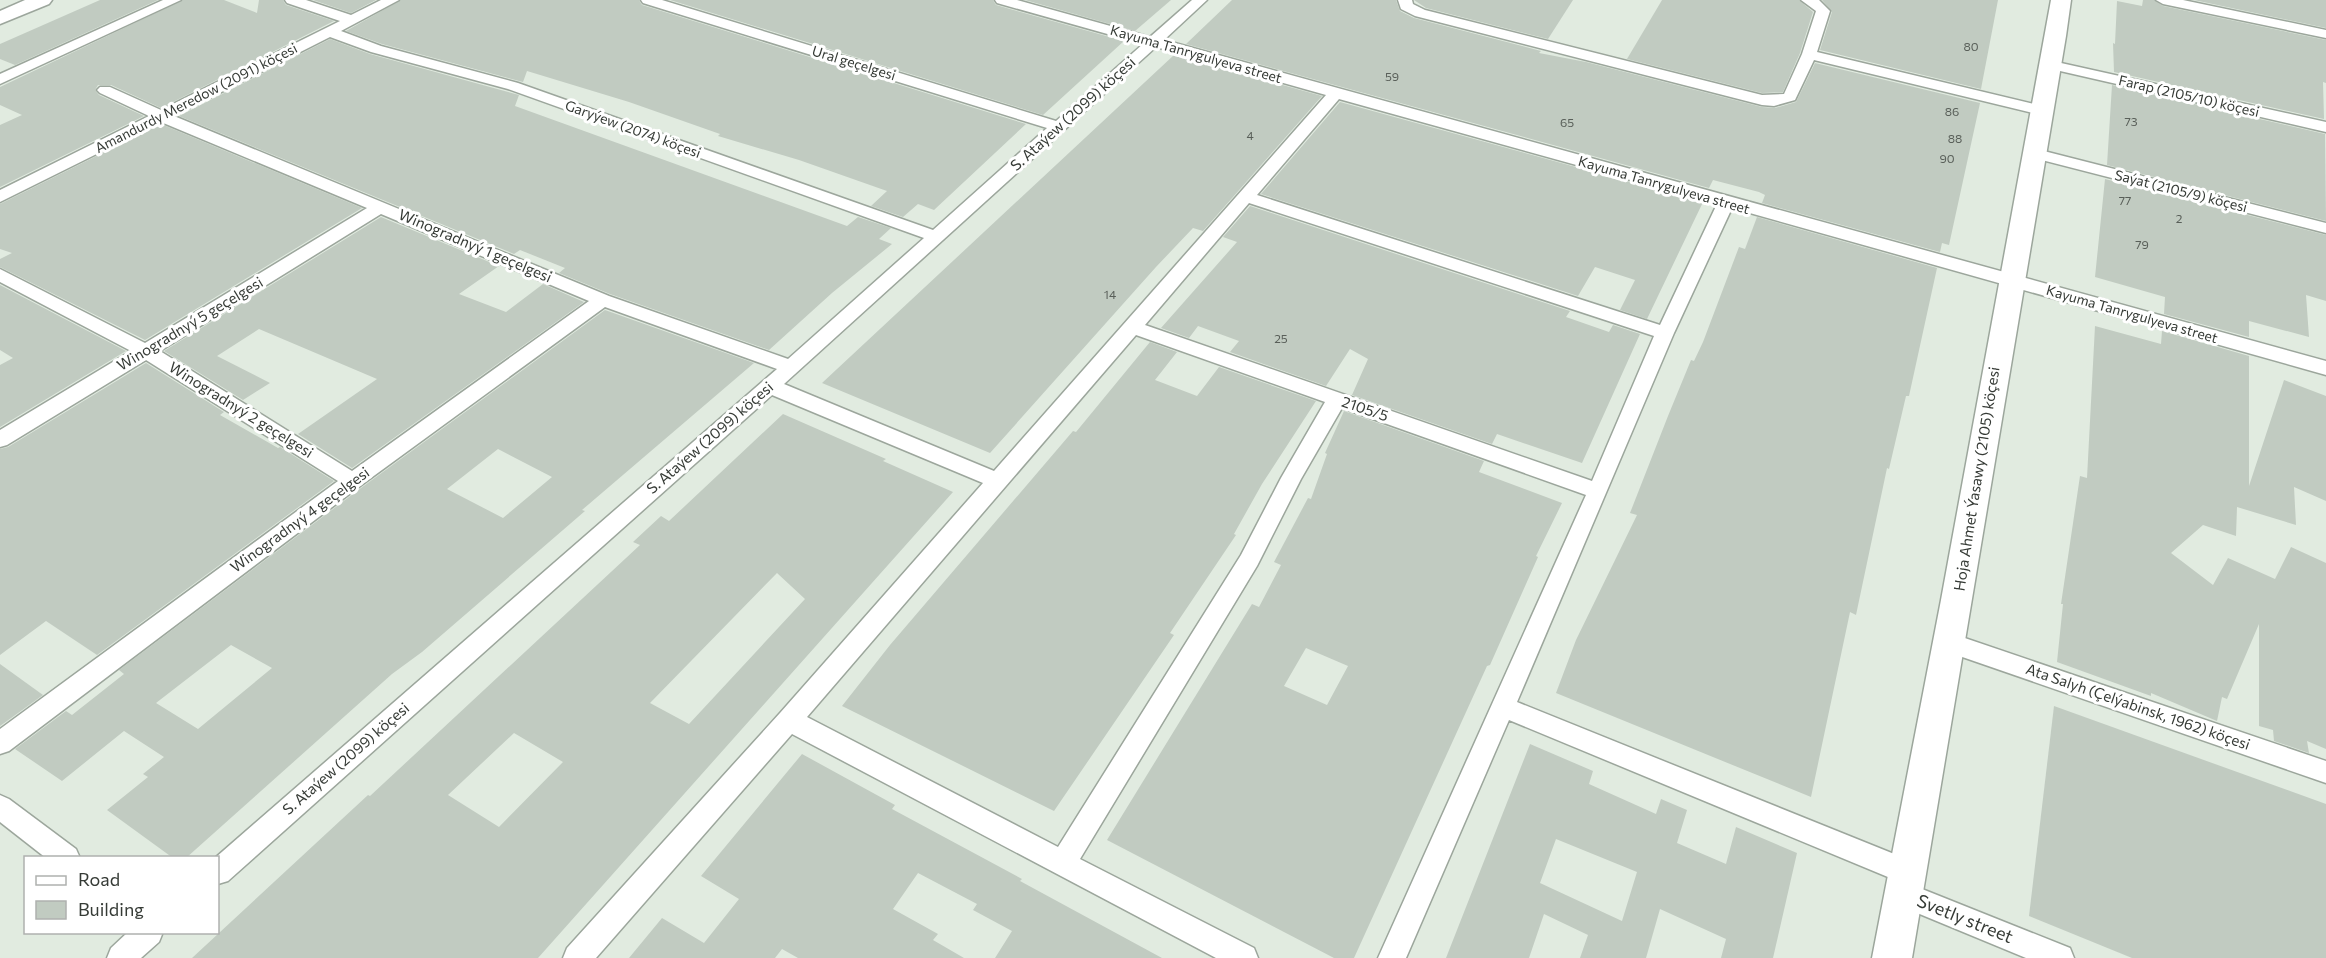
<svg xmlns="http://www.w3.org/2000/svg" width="2326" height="958" font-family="Commissioner,sans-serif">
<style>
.building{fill:#c1cbc1;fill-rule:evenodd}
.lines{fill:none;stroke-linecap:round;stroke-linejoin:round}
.street-casing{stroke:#9ca69c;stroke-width:3}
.secondary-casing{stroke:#9ca69c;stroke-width:3}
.street{fill:#fff;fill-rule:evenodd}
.secondary{fill:#fff;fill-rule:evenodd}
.labels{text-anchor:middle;stroke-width:6;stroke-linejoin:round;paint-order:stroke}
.number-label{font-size:12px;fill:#595f59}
.far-street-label{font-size:14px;fill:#363b36;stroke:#fff}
.street-label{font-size:15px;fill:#363b36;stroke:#fff}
.near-street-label{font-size:18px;fill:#363b36;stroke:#fff}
</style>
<rect width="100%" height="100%" fill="#e1ebe0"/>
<g class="building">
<path d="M100,0h58l-143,65 -15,-6v-15z"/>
<path d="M183,0h41l33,13 2,-13h24l3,5 48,16 -173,87 -50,-23h-13l-3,5 4,5 45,21 -144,71v-62l22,-10 -22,-10v-18z"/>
<path d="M313,0h63l-25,13z"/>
<path d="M401,0h238l3,5 384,119 -92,86 -16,-6 -15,13 -32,-11 16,-15 -88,-31 -81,-24 2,-2 -91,-32 -102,-31 -4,11 -141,-38 -36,-13z"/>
<path d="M670,0h323l3,5 128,36 -81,74z"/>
<path d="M1025,0h146l-36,31z"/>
<path d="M1232,0h164l4,11 14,7 127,33 -2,2 47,9 176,45 13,1 21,-6 19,-39 165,40 -31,142 -7,-2 -2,9 -178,-49 3,-8 -6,-3 -46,-12 -4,8 -523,-144z"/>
<path d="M1414,0h159l-25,39 -122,-31z"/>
<path d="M1662,0h137l14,12 -13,41 -17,39 -21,1 -135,-34z"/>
<path d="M1822,0h176l-17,89 -161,-39 12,-38z"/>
<path d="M2143,0h11l9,6 163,34v43l-3,-1 1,37 -210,-47 -1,-29 2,1 2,-43 25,5z"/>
<path d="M2194,0h132v28z"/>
<path d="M330,39l40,15 149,41 -4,11 332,120 11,-9 33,11 -12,11 13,5 -60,49 -63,57 -159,-56 -51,-21 6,-5 -45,-18 -6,4 -335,-138z"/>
<path d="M1174,55l148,41 -119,135 -10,-3 -37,39 -166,186 -168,-70z"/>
<path d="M2112,85l213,49 1,87 -219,-56z"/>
<path d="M1340,102l363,100 -56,117 -27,-9 15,-30 -40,-13 -17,29 -317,-102z"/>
<path d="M161,124l201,84 -217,132 -145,-73v-8l12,-6 -12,-4v-45z"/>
<path d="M2105,179l221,56v66l-20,-6 3,42 -60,-16v16l-85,-23 1,-17 -70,-20z"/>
<path d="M1250,206l320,105 -4,6 43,15 4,-7 27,9 -58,129 -85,-29 -5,10 -140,-49 16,-36 -18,-10 -24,37 -96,-34 9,-11 -41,-15 -9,12 -28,-10 76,-86 -14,-5z"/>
<path d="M381,217l118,49 -40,28 47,18 37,-28 41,18 -232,166 -54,-34 79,-55 -118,-50 -42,27 53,27 -27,17 -79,-49z"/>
<path d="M1757,217l180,51 -28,128h-3l-17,73 -2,-1 -31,147 -6,-3 -39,185 -255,-104 20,-53 61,-125 -7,-2 38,-97 23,-56 3,1 9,-19 36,-95 6,2z"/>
<path d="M0,285l126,66 -126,76v-62l13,-7 -13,-8z"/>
<path d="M605,310l149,53 -172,147 3,1 -163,141 -30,22 -206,184h-13l-66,-48 41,-33 -5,-3 21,-17 -40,-26 -62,50 -47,-32 51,-38 6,4 52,-41 -5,-4 242,-182zM498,449l54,28 -49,41 -56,-29zM231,645l41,23 -74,61 -42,-26z"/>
<path d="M2095,326l66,18 1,-13 87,25v130l35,-106 42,16v105l-32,-14 2,38 -59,-18 -1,29 -33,-11 -32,28 42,32 15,-27 47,21 16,-32 35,16v186l-19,-8 2,12 -35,-12 -1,-11 -14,-4v-102l-32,75 -5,-2 -5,24 -66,-28v3l-94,-34 6,-58h-2l19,-128 7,2z"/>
<path d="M1150,342l27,10 -22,28 42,16 22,-29 97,34 -54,83 -28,50 2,1 -66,98 4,2 -120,176 -212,-105 48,-61 183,-214 3,1z"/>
<path d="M146,363l78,49 -4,3 58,33 2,-1 54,34 -237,174 -51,-34 -46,34v-206l8,-2z"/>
<path d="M1344,411l140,50 -5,11 83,31 -26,53 2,1 -48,108 -3,1 -133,292h-20l-227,-118 145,-236 7,3 22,-42 -7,-3 34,-64 3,1 16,-45 -2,-1zM1306,648l42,18 -21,39 -43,-19z"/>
<path d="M783,414l103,45 -3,2 70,31 -415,466h-346l176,-163 2,1 270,-251 -7,-3 28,-26 8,5zM777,573l28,26 -116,125 -39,-21zM514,733l49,29 -64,65 -51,-32z"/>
<path d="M0,664l43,31 -43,31z"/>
<path d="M2054,706l272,98v154h-194l-103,-42z"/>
<path d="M1530,744l63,27 -4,13 67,30 5,-15 26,11 -10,33 49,21 10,-37 61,26 -24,105h-52l5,-19 -66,-30 -14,49h-66l8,-23 -44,-21 -15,44h-83zM1556,839l81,33 -15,49 -82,-38z"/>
<path d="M802,754l93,51 -3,4 130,70 -2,2 142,77h-167l17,-27 -39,-21 4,-6 -59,-31 -25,36 45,25 -5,6 31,18h-166l-16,-9 -7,9h-146l33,-40 42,25 35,-44 -38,-23z"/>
</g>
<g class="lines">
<defs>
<g id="street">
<path d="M163,0h18l-181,84v-10z"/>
<path d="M285,0h21l45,15 30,-15h18l-58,31 40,15 137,37 415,147 114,-102 -404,-125 -2,-3h21l394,121 87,-77 -146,-41 -2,-3h22l133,37 42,-37h15l-43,40 1162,321v14l-594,-167 -58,125 -157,369 402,162 3,9 -3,9 -7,3 158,63 4,10h-48l-133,-55 -4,-9 4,-9 7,-3 -391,-162 -103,238h-28l208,-463 -244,-87 -41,71 -44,87 -177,293 174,89 4,10h-42l-424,-224 -196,224h-33l4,-10 213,-235 203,-230 -211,-88 -544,486 -10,3v-26h-3l562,-489 -172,-62 -245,179 -351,265 -9,3v-25l338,-248 -192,-121 -139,85 -7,2v-17l131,-79 -131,-69v-13l145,74 222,-135 -206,-86 -161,80v-12l149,-74 -49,-23 -3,-3 3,-3h10l51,23 179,-89 -53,-18zM330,37l41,15 137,37 416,149 -136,121 -179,-63 -435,-180zM1156,47l170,48 -332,376 -210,-87zM1339,99l378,105 -57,121 -403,-130zM1249,203l405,133 -62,145 -447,-156zM381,214l208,87 -237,170 -192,-120zM1136,335l189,67 -44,76 -40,77 -183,292 -251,-130z"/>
<path d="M1398,0h14l1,4 12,6 337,85 22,-1 18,-40 14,-43 -15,-11h18l11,11 -13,41 229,55 3,3 -8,5 -227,-55 -19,40 -21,6 -12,-1 -347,-89 -14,-7z"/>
<path d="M2156,0h27l143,30v8l-163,-34z"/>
<path d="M2052,61l274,61v10l-279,-64 -2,-3z"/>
<path d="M2036,149l290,74v10l-296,-76 -2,-3z"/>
<path d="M1950,633l376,128v22l-384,-133 -4,-7 4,-7z"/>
<path d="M0,795l9,4 67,50 4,9h-34l-46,-36z"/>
<path d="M128,932h35l-4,10 -18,16h-34l4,-10z"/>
</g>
<g id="secondary">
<path d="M25,0h27l-3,4 -49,20v-13z"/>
<path d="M2051,0h20l-5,36 -154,922h-40l69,-358z"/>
</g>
</defs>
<use href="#street" class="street-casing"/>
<use href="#secondary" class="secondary-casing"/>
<use href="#street" class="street"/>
<use href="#secondary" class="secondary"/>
</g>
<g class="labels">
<g class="number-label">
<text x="1971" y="51">80</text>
<text x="1392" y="81">59</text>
<text x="1952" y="116">86</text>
<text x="2131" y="126">73</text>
<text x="1567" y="127">65</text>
<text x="1250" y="140">4</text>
<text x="1955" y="143">88</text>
<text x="1947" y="163">90</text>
<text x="2125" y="205">77</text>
<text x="2179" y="223">2</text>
<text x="2142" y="249">79</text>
<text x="1110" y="299">14</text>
<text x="1281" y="343">25</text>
</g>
<g class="far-street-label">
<text transform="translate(1196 54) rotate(16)" y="5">Kayuma Tanrygulyeva street</text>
<text transform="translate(854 63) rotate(17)" y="5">Ural geçelgesi</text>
<text transform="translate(2189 96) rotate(13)" y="5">Farap (2105/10) köçesi</text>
<text transform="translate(196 98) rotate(-27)" y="5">Amandurdy Meredow (2091) köçesi</text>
<text transform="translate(633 129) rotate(20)" y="5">Garyýew (2074) köçesi</text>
<text transform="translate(1664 185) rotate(16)" y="5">Kayuma Tanrygulyeva street</text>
<text transform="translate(2181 191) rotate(14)" y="5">Saýat (2105/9) köçesi</text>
<text transform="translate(2132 314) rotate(16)" y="5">Kayuma Tanrygulyeva street</text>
</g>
<g class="street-label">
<text transform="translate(1073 114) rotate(-42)" y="5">S. Ataýew (2099) köçesi</text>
<text transform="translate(475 246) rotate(23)" y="5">Winogradnyý 1 geçelgesi</text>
<text transform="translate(190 324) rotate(-31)" y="5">Winogradnyý 5 geçelgesi</text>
<text transform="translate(1365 409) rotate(19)" y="5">2105/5</text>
<text transform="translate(241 410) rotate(32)" y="5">Winogradnyý 2 geçelgesi</text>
<text transform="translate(710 438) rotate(-41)" y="5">S. Ataýew (2099) köçesi</text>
<text transform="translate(1977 479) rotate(-81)" y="5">Hoja Ahmet Ýasawy (2105) köçesi</text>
<text transform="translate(300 520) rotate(-36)" y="5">Winogradnyý 4 geçelgesi</text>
<text transform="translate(2138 707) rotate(19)" y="5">Ata Salyh (Çelýabinsk, 1962) köçesi</text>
<text transform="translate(346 759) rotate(-41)" y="5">S. Ataýew (2099) köçesi</text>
</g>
<g class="near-street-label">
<text transform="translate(1965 919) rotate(22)" y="6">Svetly street</text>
</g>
</g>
<rect x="24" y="856" width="195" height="78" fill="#ffffff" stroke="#afb1af" stroke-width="1.5"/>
<rect x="36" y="876" width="30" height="9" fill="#ffffff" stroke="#afb1af" stroke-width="1.5"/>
<text x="78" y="886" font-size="18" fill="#363b36">Road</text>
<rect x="36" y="901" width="30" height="18" fill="#c1cbc1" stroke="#afb1af" stroke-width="1.5"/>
<text x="78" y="916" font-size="18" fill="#363b36">Building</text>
</svg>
